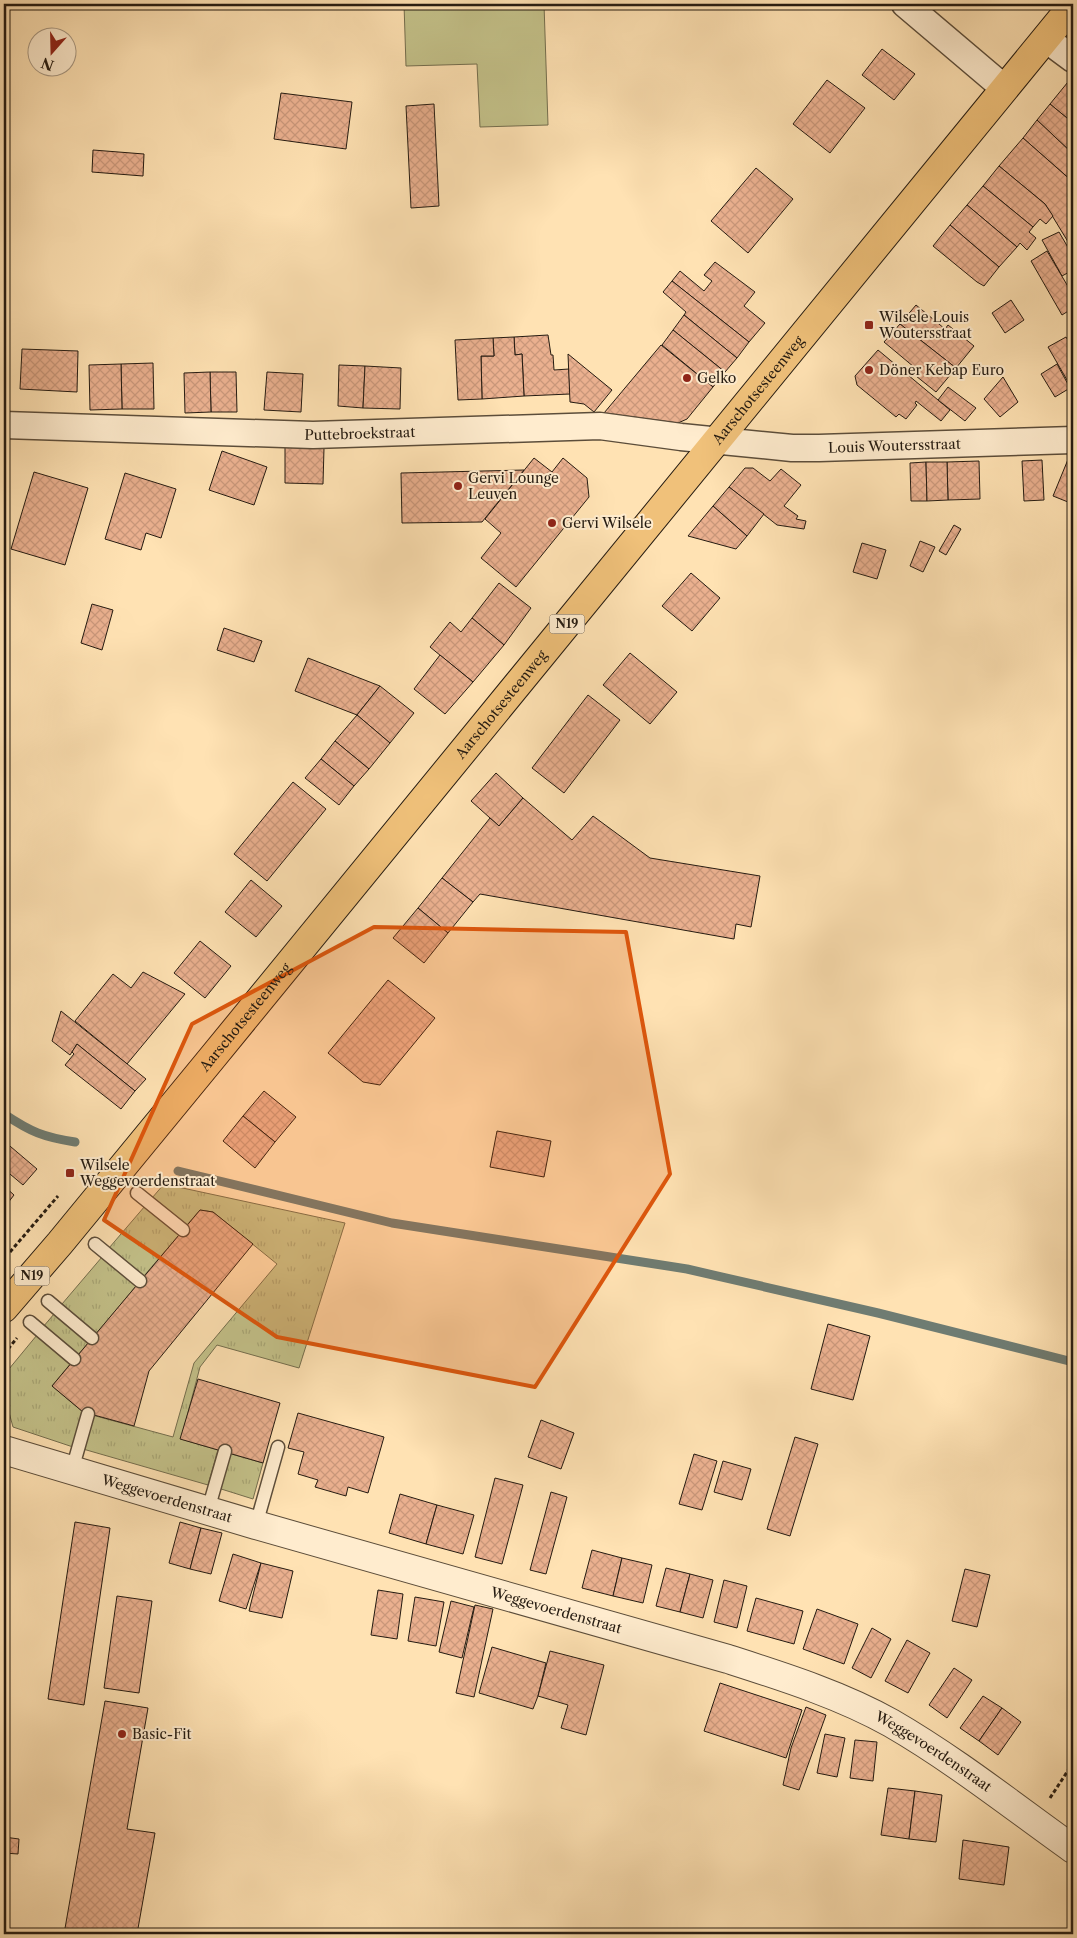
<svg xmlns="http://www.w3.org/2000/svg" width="1077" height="1938" font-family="'Libre Caslon Text',serif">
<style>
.grass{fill:url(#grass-tufts);stroke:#746e4e}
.pitch{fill:#c4c28a;stroke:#746e4e}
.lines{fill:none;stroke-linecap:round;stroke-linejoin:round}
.stream{stroke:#6f7c72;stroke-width:9}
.building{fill:url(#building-cross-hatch);stroke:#251b11}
.service-casing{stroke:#5c4d3a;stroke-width:15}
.minor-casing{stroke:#5c4d3a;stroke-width:29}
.tertiary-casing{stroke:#5c4d3a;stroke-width:30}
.primary-casing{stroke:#251b11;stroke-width:30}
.path{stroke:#251b11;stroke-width:3;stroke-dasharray:4 2.5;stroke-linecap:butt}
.service{stroke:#ffecce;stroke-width:12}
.minor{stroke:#ffecce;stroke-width:26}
.tertiary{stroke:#ffecce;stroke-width:28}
.primary{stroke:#f0c17a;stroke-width:28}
.marked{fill:#de560c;fill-opacity:0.2;stroke:#de560c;stroke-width:4;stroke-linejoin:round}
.poi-dot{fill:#8f2418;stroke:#ffecce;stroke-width:2}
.labels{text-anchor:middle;stroke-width:4;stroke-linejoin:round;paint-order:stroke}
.shield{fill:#ffecce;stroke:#665a4a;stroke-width:1}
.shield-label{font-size:12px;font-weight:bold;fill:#251b11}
.poi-label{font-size:14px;fill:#251b11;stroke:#ffecce;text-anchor:start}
.street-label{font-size:14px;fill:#251b11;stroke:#ffecce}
</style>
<defs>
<pattern id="grass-tufts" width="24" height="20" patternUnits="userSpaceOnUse" patternTransform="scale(1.25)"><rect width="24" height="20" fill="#c4c28a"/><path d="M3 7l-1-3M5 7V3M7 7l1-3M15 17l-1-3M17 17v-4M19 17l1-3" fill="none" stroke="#a8a676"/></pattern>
<pattern id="building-cross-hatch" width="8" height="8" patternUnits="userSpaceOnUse" patternTransform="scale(1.25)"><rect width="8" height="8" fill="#eab08f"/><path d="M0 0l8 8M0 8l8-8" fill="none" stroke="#c9977a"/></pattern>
</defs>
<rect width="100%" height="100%" fill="#ffe2b3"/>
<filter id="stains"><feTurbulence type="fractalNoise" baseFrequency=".004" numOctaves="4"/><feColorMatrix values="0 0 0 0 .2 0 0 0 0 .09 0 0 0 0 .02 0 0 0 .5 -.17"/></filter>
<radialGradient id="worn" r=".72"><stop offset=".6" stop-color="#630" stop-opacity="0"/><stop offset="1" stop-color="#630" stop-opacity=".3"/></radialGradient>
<g class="grass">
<path d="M164,1184l181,39 -46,145 -82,-23 -17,22 -19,72 37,11 -10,35 -125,-36 9,-34 81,22 21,-74 83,-99 -64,-52 -13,-2 -14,16 -34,-28z"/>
<path d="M145,1206l34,29 -36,42 -34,-29z"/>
<path d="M102,1257l34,29 -40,48 -34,-30z"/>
<path d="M54,1314l34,29 -11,13 -34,-29z"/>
<path d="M37,1335l34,28 -19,23 31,26 -10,35 -60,-20 -9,-33v-19z"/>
<path d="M228,1453l35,10 -10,36 -35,-11z"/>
</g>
<path class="pitch" d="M404,4h140l4,121 -68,2 -3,-63 -71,2z"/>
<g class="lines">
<g class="stream">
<path d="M4,1114c27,18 39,23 71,28"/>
<path d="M178,1171l214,52 295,46 191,44 195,49"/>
</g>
</g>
<g class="building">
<path d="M882,49l33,25 -21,26 -32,-25z"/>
<path d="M1072,77l1,2v44l-23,-19z"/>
<path d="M827,80l38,28 -35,45 -37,-29z"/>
<path d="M281,93l71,9 -6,47 -72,-10z"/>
<path d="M434,104l5,102 -28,2 -5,-102z"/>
<path d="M1050,104l23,19v31l-36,-34z"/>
<path d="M1037,120l36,34v28l-50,-44z"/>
<path d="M1023,138l50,44v68l-28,-46 -46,-38z"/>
<path d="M93,150l51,4 -1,22 -51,-4z"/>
<path d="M999,166l46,38 8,12 -7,8 -6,-5 -7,8 -50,-41z"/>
<path d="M756,168l37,31 -45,54 -37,-32z"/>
<path d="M983,186l50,41 -4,5 7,6 -9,12 -7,-7 -3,4 -50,-42z"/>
<path d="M967,205l50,42 -18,20 -49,-42z"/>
<path d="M950,225l49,42 -15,19 -7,-4 -44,-36z"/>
<path d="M1059,232l14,24v14l-11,6 -20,-36z"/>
<path d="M1047,251l26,44v13l-11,7 -31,-54z"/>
<path d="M715,262l40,30 -11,14 21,17 -16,19 -77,-61 8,-10 24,20 8,-10 -8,-6z"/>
<path d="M672,281l77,61 -12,16 -53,-43 2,-3 -23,-20z"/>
<path d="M1011,300l13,20 -19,13 -13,-20z"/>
<path d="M916,305l29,24 3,-4 26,21 -18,22 -56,-44z"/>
<path d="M684,315l53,43 -12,14 -52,-42z"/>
<path d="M900,324l56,44 -20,24 -25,-20 3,-5 -30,-25z"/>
<path d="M673,330l52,42 -12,15 -51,-42z"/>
<path d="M548,335l3,20h2l1,15 15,-1 1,25 -46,2 -2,-42 -7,1 -1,-18z"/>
<path d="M514,337l1,18 7,-1 2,42 -42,3 -1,-43h13l-1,-18z"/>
<path d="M1066,337l7,12v37l-2,1 -23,-40z"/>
<path d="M493,338l1,18h-13l1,43 -24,1 -3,-60z"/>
<path d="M661,345l52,42 -26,32 -9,4 -74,-10z"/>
<path d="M22,349l56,2 -1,41 -57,-3z"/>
<path d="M878,350l72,60 -9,11 -25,-20 -1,2 2,2 -11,14 -7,-5 -3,3 -39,-32 -2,-9z"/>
<path d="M568,354l44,36 -18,22 -10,-8 -14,-2z"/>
<path d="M153,363l1,46h-32l-1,-45z"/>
<path d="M121,364l1,45 -32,1 -1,-45z"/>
<path d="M1057,364l13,24 -15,9 -14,-23z"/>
<path d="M339,365l26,1 -2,42 -25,-2z"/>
<path d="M365,366l36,2 -1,41 -37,-1z"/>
<path d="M210,372h26l1,40h-26z"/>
<path d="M210,372l1,40 -26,1 -1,-40z"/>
<path d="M267,372l36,2 -2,38 -37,-2z"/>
<path d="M1003,377l15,25 -18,15 -16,-18z"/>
<path d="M948,387l28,21 -11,13 -27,-21z"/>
<path d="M285,447l39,1 -1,36 -38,-1z"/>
<path d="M222,451l45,16 -13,38 -45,-15z"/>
<path d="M1069,457l4,2v45l-20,-8z"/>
<path d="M534,458l18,14 11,-14 24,20 2,19 -73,90 -35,-29 20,-25 -16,-14z"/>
<path d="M1042,460l2,40 -20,1 -2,-40z"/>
<path d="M979,461l1,38 -32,1 -1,-38z"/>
<path d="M926,462l1,39h-16l-1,-38z"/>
<path d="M926,462h21l1,38 -21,1z"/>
<path d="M745,468h8l17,13 11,-12 20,16 -17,21 14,10 -2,3 10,2 -2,8 -27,-4 -48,-38z"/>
<path d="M524,470l-42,52 -80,1 -1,-50z"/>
<path d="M34,472l54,16 -23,77 -54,-16z"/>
<path d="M125,473l51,16 -15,49 -15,-5 -5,17 -36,-11z"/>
<path d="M729,487l35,27 -17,22 -34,-30z"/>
<path d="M713,506l34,30 -11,13 -48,-13z"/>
<path d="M954,525l7,4 -15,26 -7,-4z"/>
<path d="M920,541l15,6 -12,25 -13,-6z"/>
<path d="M862,543l24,7 -9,29 -24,-7z"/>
<path d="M691,573l29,25 -28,33 -30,-25z"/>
<path d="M499,583l32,25 -27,37 -32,-27z"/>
<path d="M92,604l21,6 -11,40 -21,-7z"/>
<path d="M472,618l32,27 -31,37 -43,-35 20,-25 11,10z"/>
<path d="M224,628l38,13 -8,21 -37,-12z"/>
<path d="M630,653l47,39 -27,32 -47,-39z"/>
<path d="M440,655l33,27 -28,32 -31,-25z"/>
<path d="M308,658l72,28 -23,29 -62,-24z"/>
<path d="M380,686l34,27 -24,30 -33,-28z"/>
<path d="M588,695l32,25 -56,73 -32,-25z"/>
<path d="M357,715l33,28 -21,26 -34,-28z"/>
<path d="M335,741l34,28 -15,17 -33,-27z"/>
<path d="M321,759l33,27 -15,19 -34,-27z"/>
<path d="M496,773l27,25 -24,28 -28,-25z"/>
<path d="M293,782l33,27 -59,72 -33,-27z"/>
<path d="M523,798l49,42 21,-24 57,42 110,18 -9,51 -15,-3 -2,15 -254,-45 -7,8 -31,-24 48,-60 9,8z"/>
<path d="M442,878l31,24 -25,31 -30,-25z"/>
<path d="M251,880l31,26 -26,31 -31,-25z"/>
<path d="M418,908l30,25 -24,30 -31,-25z"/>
<path d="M200,941l31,25 -26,32 -31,-25z"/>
<path d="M143,972l42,22 -58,70 -52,-43 38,-47 18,14z"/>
<path d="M388,980l47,38 -55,67 -17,-3 -35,-29z"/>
<path d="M61,1011l85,68 -11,12 -58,-47 -7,11 -18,-14z"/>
<path d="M77,1044l58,47 -14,18 -56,-44 9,-11 -2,-2z"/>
<path d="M264,1091l32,26 -21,25 -32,-26z"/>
<path d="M243,1116l32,26 -20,26 -32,-27z"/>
<path d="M497,1131l54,10 -7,36 -54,-10z"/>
<path d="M4,1141l33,28 -14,16 -19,-16z"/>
<path d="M4,1186l10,9 -10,13z"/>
<path d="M200,1210l13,2 40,32 -104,127 -15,55 -51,-14 -31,-26z"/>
<path d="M828,1324l42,12 -17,64 -42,-11z"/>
<path d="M198,1379l82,24 -17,60 -83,-24z"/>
<path d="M298,1413l86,24 -16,56 -20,-6 -2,9 -31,-9 3,-7 -20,-6 6,-22 -16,-4z"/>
<path d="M541,1420l33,13 -13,36 -33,-12z"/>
<path d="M795,1437l23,7 -28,92 -23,-7z"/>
<path d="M694,1454l23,7 -15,49 -23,-6z"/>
<path d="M723,1461l28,8 -9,31 -28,-8z"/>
<path d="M495,1478l28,7 -21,79 -27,-7z"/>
<path d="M551,1492l16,5 -21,77 -16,-4z"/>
<path d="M400,1494l37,11 -11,39 -37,-11z"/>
<path d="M437,1505l37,10 -11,39 -37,-10z"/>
<path d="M75,1522l35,6 -26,177 -36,-6z"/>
<path d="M180,1522l21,6 -11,41 -21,-6z"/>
<path d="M201,1528l21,5 -11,41 -21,-5z"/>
<path d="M592,1550l30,8 -9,38 -31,-8z"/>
<path d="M233,1554l28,9 -15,46 -27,-8z"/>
<path d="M622,1558l30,7 -9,38 -30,-7z"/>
<path d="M261,1563l32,8 -11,47 -33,-7z"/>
<path d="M666,1568l24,6 -10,38 -24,-6z"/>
<path d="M965,1569l25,6 -13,52 -25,-6z"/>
<path d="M690,1574l23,6 -10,38 -23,-6z"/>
<path d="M724,1580l23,6 -10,42 -23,-6z"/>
<path d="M378,1590l25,4 -6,45 -26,-4z"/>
<path d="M117,1596l35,5 -13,92 -35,-5z"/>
<path d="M415,1597l29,5 -8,44 -28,-5z"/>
<path d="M756,1598l47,13 -9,33 -47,-13z"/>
<path d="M451,1601l23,6 -12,51 -23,-6z"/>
<path d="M475,1605l18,4 -19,88 -18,-4z"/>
<path d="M817,1609l41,15 -14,40 -41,-15z"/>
<path d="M872,1628l19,11 -20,39 -19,-10z"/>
<path d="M907,1640l23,13 -22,40 -23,-12z"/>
<path d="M492,1647l54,16 -8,33 -5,13 -54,-16z"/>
<path d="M550,1651l54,14 -18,70 -25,-7 7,-23 -30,-9z"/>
<path d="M954,1668l18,12 -25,38 -18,-13z"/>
<path d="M720,1683l82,27 -16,48 -82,-27z"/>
<path d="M983,1696l19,12 -23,33 -19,-13z"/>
<path d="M105,1701l43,7 -21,121 28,4 -18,101h-73z"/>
<path d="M806,1707l20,8 -27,75 -16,-5 8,-37z"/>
<path d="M1002,1708l19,14 -23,33 -19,-14z"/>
<path d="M825,1734l20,4 -8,39 -20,-4z"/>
<path d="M855,1740l22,2 -4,39 -23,-3z"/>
<path d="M888,1788l27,3 -6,48 -28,-4z"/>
<path d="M915,1791l27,4 -6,47 -27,-3z"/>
<path d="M4,1837l15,2 -1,15 -14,-1z"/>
<path d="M963,1840l46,7 -5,38 -45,-6z"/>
</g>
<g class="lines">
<defs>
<g id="service">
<path d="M137,1193l46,37"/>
<path d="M95,1244l45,37"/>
<path d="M48,1301l44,37"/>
<path d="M30,1322l44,37"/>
<path d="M72,1470l16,-56"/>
<path d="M208,1510l17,-59"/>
<path d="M256,1525l22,-78"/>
</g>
<g id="minor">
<path d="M905,4l99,84"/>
<path d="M1046,39l27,20"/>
<path id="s1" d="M4,425l309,10 287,-9 81,11 111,11h27l254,-8"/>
</g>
<g id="tertiary">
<path id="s2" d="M4,1450l252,75 472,134c56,18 113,36 163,64 64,37 123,84 182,126"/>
</g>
<g id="primary">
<path id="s3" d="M4,1308l56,-65 152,-185 861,-1053"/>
</g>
</defs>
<use href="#service" class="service-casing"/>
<use href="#minor" class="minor-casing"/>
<use href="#tertiary" class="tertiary-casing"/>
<use href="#primary" class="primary-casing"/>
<g class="path">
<path d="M10,1252l48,-56"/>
<path d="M4,1354l13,-16"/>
<path d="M1050,1798l23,-35"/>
</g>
<use href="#service" class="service"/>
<use href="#minor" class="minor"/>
<use href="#tertiary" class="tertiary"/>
<use href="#primary" class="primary"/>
</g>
<path class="marked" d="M374,927l252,5 44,242 -135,213 -258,-50 -173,-117 88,-196z"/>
<g class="poi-dot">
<rect x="864" y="320" width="10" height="10" rx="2.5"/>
<circle cx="869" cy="370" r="5"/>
<circle cx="687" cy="378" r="5"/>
<circle cx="458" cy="486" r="5"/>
<circle cx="552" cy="523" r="5"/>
<rect x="65" y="1168" width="10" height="10" rx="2.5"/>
<circle cx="122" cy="1734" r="5"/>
</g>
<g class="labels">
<g class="shield">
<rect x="549.5" y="614.5" width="35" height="19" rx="4"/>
<rect x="14.5" y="1266.5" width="35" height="19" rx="4"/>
</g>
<g class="shield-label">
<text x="567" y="628">N19</text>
<text x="32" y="1280">N19</text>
</g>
<g class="poi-label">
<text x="879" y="322">Wilsele Louis<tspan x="879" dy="16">Woutersstraat</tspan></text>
<text x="879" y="375">Döner Kebap Euro</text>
<text x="697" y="383">Gelko</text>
<text x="468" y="483">Gervi Lounge<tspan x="468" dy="16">Leuven</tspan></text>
<text x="562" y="528">Gervi Wilsele</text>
<text x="80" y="1170">Wilsele<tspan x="80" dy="16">Weggevoerdenstraat</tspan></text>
<text x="132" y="1739">Basic-Fit</text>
</g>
<g class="street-label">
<text dy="5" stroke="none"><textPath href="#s3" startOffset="1188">Aarschotsesteenweg</textPath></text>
<text dy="5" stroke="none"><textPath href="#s1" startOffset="356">Puttebroekstraat</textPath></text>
<text dy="5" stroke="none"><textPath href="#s1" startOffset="892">Louis Woutersstraat</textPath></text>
<text dy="5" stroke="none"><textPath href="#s3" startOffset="782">Aarschotsesteenweg</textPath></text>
<text dy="5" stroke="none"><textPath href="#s3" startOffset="378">Aarschotsesteenweg</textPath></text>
<text dy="5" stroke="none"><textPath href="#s2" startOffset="170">Weggevoerdenstraat</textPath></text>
<text dy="5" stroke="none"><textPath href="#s2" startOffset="575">Weggevoerdenstraat</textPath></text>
<text dy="5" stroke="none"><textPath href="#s2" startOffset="980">Weggevoerdenstraat</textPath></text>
</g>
</g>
<rect width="1077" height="1938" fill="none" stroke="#ffe2b3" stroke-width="20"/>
<rect x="5" y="5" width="1067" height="1928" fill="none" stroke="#251b11" stroke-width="2.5"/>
<rect x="10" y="10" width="1057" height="1918" fill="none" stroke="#251b11"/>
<g transform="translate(52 52) rotate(200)"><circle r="24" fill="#ffecce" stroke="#a89882"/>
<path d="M0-4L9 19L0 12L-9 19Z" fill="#8f2418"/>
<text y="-8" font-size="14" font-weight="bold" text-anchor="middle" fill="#251b11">N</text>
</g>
<rect width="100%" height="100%" filter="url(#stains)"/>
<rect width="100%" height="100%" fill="url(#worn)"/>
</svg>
